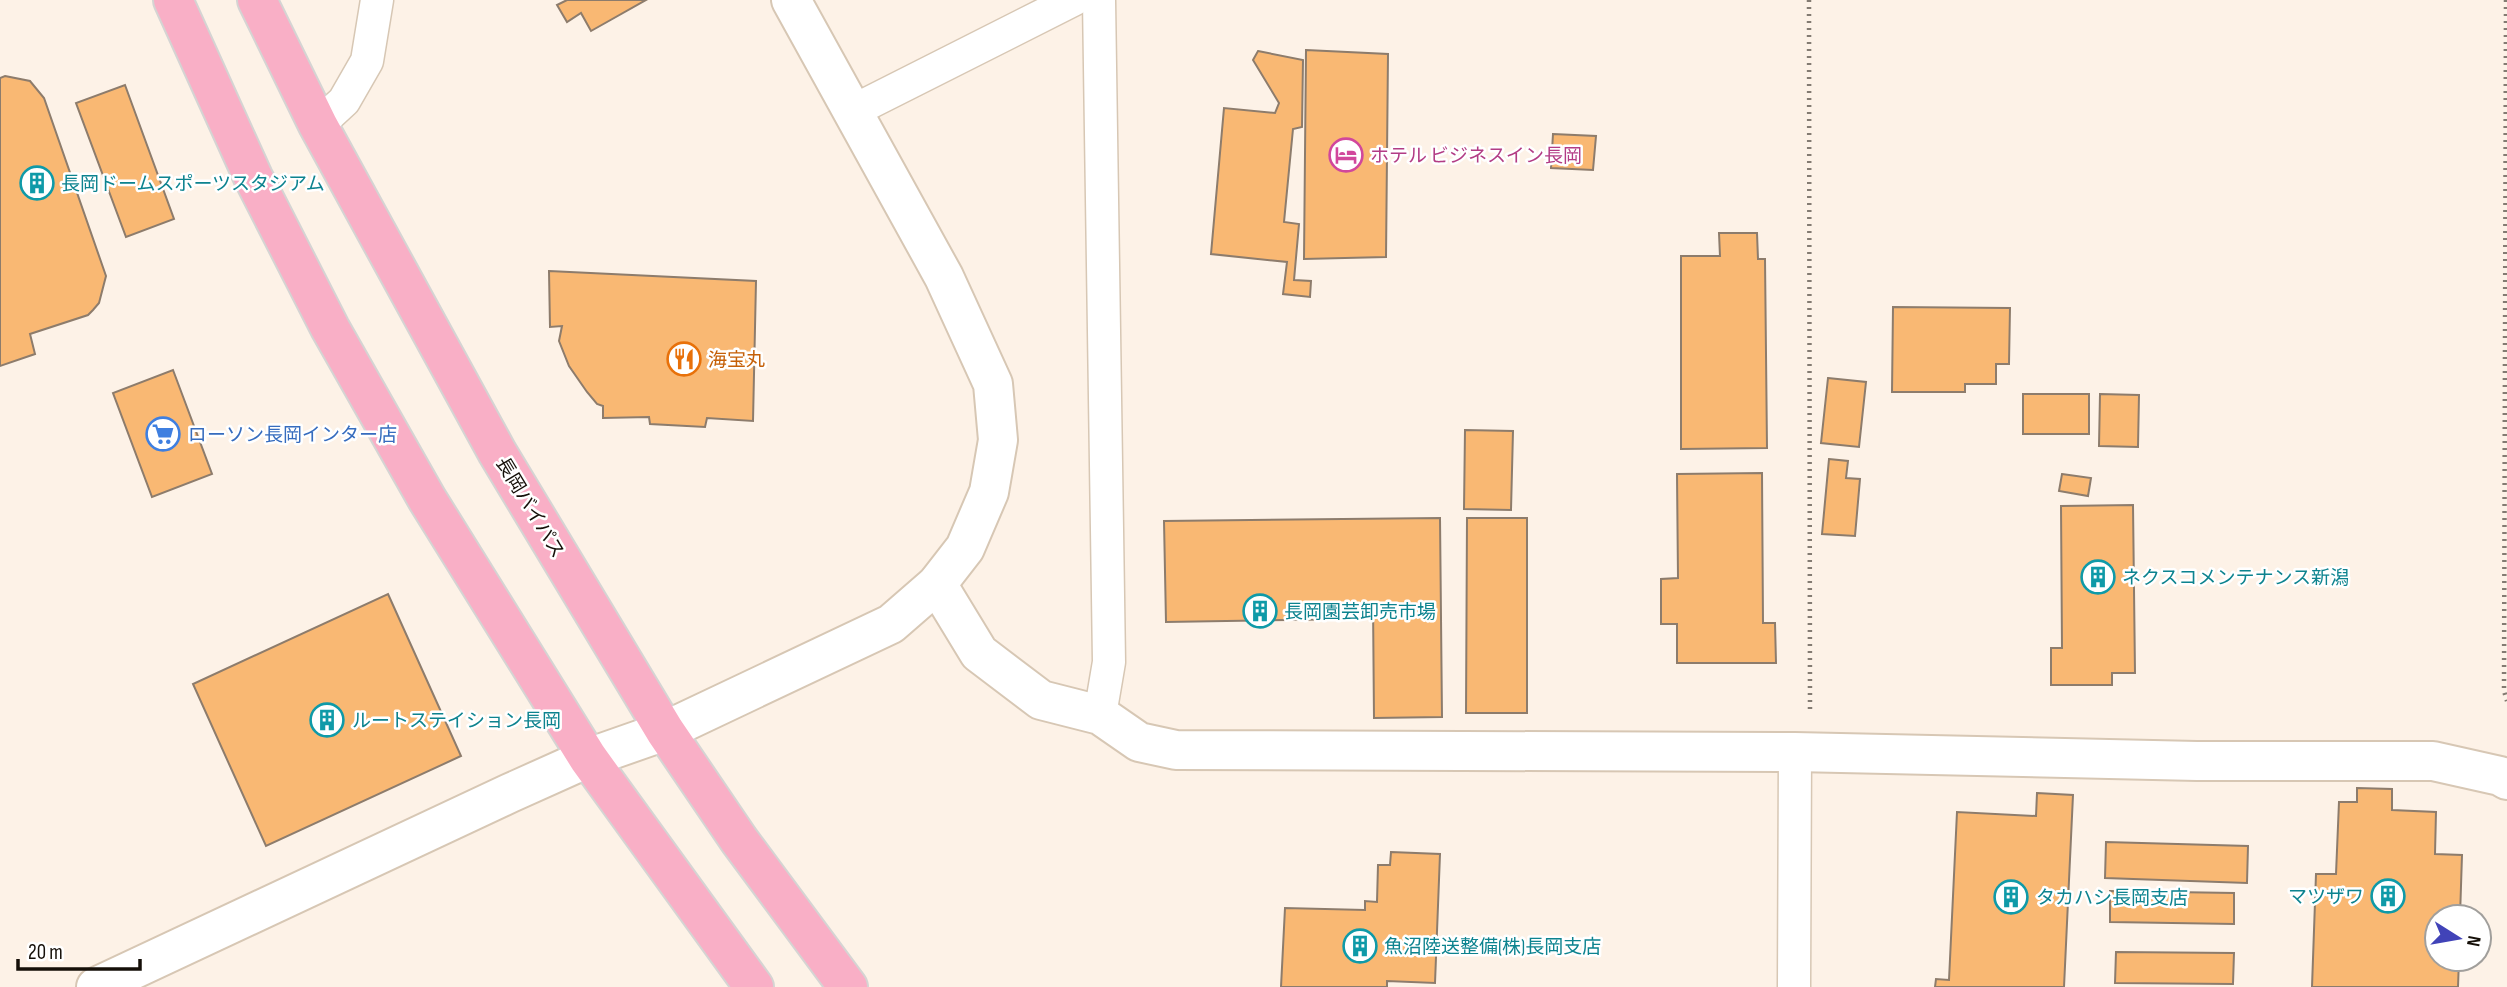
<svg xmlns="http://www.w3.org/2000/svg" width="2507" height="987" font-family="'Sofia Sans Condensed','Noto Sans JP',sans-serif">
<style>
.building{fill:#f9b873;stroke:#8d7c6c;stroke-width:2}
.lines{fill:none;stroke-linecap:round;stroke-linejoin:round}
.street-casing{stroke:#d7c7b4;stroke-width:35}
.secondary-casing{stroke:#d7c7b4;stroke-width:42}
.highway-casing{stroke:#d5d4d3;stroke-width:42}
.path{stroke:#837b72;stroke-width:4.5;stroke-dasharray:2 5;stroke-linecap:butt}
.street{stroke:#fff;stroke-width:32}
.secondary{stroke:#fff;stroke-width:38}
.highway{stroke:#f9afc6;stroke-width:38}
.labels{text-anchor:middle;stroke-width:5;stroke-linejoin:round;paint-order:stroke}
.hotel-label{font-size:19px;fill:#b23c85;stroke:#fff;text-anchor:start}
.culture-label{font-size:19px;fill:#0d838f;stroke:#fff;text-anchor:start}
.food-label{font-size:19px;fill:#c56008;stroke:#fff;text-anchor:start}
.shop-label{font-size:19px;fill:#366cbe;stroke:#fff;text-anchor:start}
.street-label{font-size:19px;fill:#150f08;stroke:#fff}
</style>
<rect width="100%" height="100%" fill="#fdf2e7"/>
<g class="building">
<path d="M567,0h79l-55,31 -10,-18 -14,9 -10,-17z"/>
<path d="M1306,50l82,4 -2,203 -82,2z"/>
<path d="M1258,51l45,9 -1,67 -9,2 -9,93 15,2 -5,56 17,1 -1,16 -27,-3 4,-32 -76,-8 13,-146 51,5 4,-10 -26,-43z"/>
<path d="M5,76l25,5 14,17 62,178 -7,27 -6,7 -5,5 -58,19 5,20 -35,12v-288z"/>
<path d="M125,85l49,134 -48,18 -50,-134z"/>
<path d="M1553,134l43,2 -3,34 -42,-2z"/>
<path d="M1719,233h38l1,26h7l2,189 -86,1v-193h39z"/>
<path d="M549,271l207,10 -3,140 -46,-3 -2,9 -55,-3 -1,-7 -46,1v-12l-6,-2 -10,-12 -18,-26 -10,-25 3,-15 -12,1z"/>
<path d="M1893,307l117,1 -1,56h-13v20h-31v8h-73z"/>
<path d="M173,370l39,104 -60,23 -39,-104z"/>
<path d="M1828,378l38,4 -7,65 -38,-4z"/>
<rect x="2023" y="394" width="66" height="40"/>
<path d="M2100,394l39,1 -1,52 -39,-1z"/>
<path d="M1465,430l48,1 -2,79 -47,-1z"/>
<path d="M1829,459l19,2 -2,17 14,1 -5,57 -33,-2z"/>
<path d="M1762,473l1,150h12l1,40h-99v-39h-16v-45l17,-1 -1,-104z"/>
<path d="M2062,474l29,4 -3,18 -29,-5z"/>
<path d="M2133,505l2,168h-23v12h-61v-37h11l-1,-142z"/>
<path d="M1440,518l2,199 -68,1 -1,-115 -18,1v15l-189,3 -2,-101z"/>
<path d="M1467,518h60v195h-61z"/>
<path d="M388,594l73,162 -195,90 -73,-162z"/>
<path d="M2357,788l35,1v21l44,2 -1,42 27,1 -2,62h-23v42h22l-1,28h-146l4,-113h20l3,-72h18z"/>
<path d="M2037,793l36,2 -9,192h-129l1,-8 13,1 8,-168 79,4z"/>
<path d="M2106,842l142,4 -1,37 -142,-5z"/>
<path d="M1391,852l49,2 -5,129 -48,-2v6h-106l4,-79 80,2v-9l12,1 1,-37h12z"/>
<path d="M2110,891l124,2v31l-124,-2z"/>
<path d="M2116,952l118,1 -1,31 -118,-1z"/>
</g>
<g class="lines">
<defs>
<g id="street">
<path d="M1099,0l10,662 -9,53"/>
<path d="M853,111l220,-111"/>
<path d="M318,125l26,-24 23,-40 10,-61"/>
<path d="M1794,987l1,-235"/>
</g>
<g id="secondary">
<path d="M937,584l42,69 62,47 59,15 39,27 37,8 619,2 402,9h236l67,15 7,4"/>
<path d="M96,987l414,-194 78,-35 77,-27 226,-107 46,-40 28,-36 24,-56 9,-52 -5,-56 -49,-107 -153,-277"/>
</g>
<g id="highway">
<path d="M173,0l80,177 77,151 97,171 161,259 166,229"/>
<path d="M257,0l61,125 179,327 168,279 74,109 109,147"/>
</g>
</defs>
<use href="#street" class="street-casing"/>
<use href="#secondary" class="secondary-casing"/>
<use href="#highway" class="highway-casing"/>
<g class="path">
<path d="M1809,0l1,713"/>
<path d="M2506,0l-2,691 3,10"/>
</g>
<use href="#street" class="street"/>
<use href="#secondary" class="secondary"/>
<use href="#highway" class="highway"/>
</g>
<defs>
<symbol id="hotel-ring" viewBox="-11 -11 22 22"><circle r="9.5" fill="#fff" stroke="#d1479c" stroke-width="1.5"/><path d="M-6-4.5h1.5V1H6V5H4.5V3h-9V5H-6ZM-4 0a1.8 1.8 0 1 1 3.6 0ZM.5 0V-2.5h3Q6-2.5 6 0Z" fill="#d1479c"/></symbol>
<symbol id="building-ring" viewBox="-11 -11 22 22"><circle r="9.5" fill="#fff" stroke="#0f9aa8" stroke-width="1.5"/><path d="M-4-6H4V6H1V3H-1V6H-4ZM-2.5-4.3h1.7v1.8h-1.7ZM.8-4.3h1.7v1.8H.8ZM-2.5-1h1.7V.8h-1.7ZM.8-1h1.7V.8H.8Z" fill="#0f9aa8"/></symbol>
<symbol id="restaurant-ring" viewBox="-11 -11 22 22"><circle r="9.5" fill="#fff" stroke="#e8710a" stroke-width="1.5"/><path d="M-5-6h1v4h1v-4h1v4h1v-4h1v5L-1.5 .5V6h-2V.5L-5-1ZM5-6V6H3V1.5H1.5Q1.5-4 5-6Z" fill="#e8710a"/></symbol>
<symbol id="supermarket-ring" viewBox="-11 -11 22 22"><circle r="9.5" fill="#fff" stroke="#3f7fe0" stroke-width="1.5"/><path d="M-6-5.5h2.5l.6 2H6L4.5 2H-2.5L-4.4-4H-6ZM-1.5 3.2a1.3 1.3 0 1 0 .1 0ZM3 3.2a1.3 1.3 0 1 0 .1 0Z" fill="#3f7fe0"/></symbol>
</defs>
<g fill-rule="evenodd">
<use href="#hotel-ring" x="1327" y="136" width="38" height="38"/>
<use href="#building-ring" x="18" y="164" width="38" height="38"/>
<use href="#restaurant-ring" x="665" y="340" width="38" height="38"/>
<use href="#supermarket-ring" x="144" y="415" width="38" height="38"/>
<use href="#building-ring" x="2079" y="558" width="38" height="38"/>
<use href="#building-ring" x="1241" y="592" width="38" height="38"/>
<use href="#building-ring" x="308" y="701" width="38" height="38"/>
<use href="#building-ring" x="2369" y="877" width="38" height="38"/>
<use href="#building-ring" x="1992" y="878" width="38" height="38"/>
<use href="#building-ring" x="1341" y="927" width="38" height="38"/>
</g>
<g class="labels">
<g class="hotel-label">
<text x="1370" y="162">ホテル ビジネスイン長岡</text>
</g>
<g class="culture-label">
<text x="61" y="190">長岡ドームスポーツスタジアム</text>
<text x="2122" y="584">ネクスコメンテナンス新潟</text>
<text x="1284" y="618">長岡園芸卸売市場</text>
<text x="352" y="727">ルートステイション長岡</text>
<text x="2364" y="903" text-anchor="end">マツザワ</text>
<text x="2036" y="904">タカハシ長岡支店</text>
<text x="1384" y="953">魚沼陸送整備(株)長岡支店</text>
</g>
<g class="food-label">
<text x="708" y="366">海宝丸</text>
</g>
<g class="shop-label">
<text x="188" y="441">ローソン長岡インター店</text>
</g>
<g class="street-label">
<text transform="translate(531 507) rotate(59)" y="7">長岡バイパス</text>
</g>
</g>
<g transform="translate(2458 938) rotate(101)"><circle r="33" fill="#ffffff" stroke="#a19f9c" stroke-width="2"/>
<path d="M0-5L12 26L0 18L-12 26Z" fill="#4143b8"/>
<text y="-10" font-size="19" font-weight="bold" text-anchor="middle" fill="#150f08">N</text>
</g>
<path d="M18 959v10h122v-10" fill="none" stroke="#150f08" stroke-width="3.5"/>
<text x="28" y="959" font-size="21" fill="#150f08" stroke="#ffffff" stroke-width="5" paint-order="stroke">20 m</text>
</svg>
